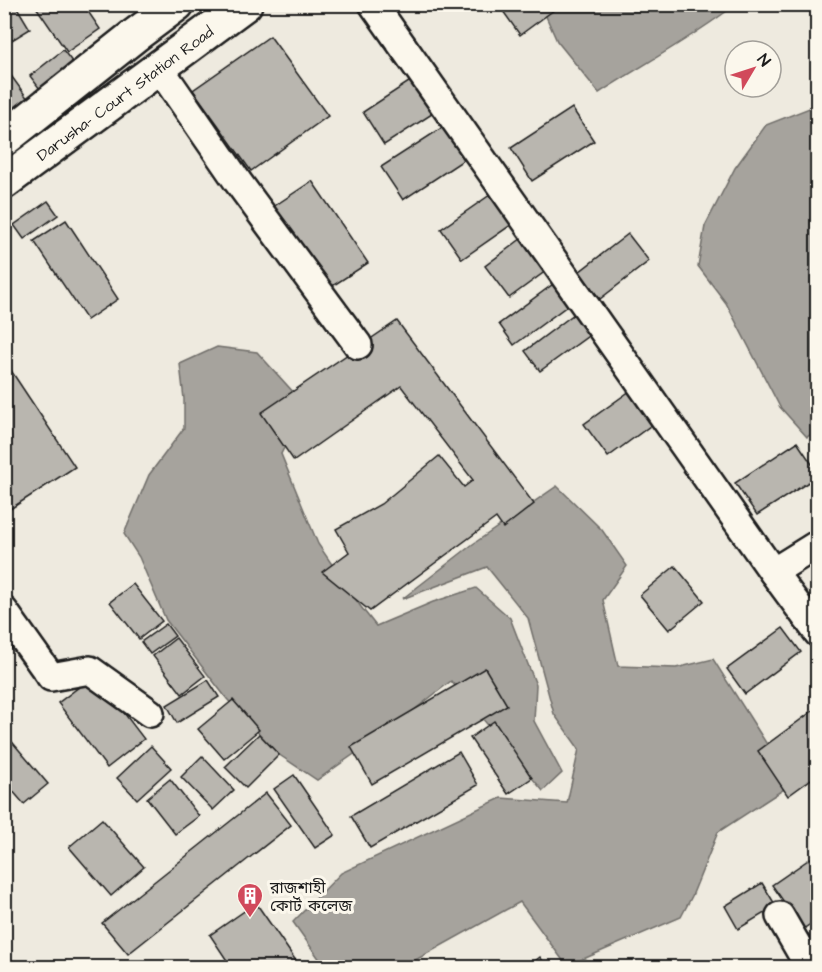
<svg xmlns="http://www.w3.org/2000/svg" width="822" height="972" font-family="'Architects Daughter','Noto Sans Bengali',sans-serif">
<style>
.water{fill:#a6a39d;stroke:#6f6d69;stroke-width:1.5}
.building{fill:#b9b6af;stroke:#1c1c1c;stroke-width:1.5}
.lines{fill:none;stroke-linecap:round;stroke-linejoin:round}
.street-casing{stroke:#1c1c1c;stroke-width:32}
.secondary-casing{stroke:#1c1c1c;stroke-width:38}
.street{stroke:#fbf7ec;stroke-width:27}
.secondary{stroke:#fbf7ec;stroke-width:33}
.labels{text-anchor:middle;stroke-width:6;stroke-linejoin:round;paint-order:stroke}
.street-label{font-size:16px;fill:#1c1c1c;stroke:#fbf7ec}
.poi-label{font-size:16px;fill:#1c1c1c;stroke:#fbf7ec;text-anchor:start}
</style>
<rect width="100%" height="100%" fill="#eeeadf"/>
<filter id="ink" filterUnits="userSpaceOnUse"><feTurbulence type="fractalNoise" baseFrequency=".0167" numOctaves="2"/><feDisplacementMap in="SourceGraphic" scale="12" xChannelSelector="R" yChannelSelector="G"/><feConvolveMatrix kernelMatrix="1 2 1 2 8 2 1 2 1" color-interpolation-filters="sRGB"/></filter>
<g filter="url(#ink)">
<g class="water">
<path d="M541,5h194c-43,33 -91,59 -136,88l-42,-52z"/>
<path d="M817,105l1,325 -11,7 -27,-30 -54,-104 -28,-37 7,-40 30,-58 31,-43z"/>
<path d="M217,347l40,5 38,42 7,18 -21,42 37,90 43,63 15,19 57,-24 43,-14 34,30 26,67 -2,36 28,52 -19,18 -92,-110 -61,48 -73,51 -39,-26 -51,-55 -61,-79 -27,-63 -15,-23 25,-59 35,-47v-29l-4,-35z"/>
<path d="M557,486l45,44 25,36 -24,34 15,66 58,2 37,-9 79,125 -74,48 -26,64 -11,21 -114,49 -47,-64 -117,65h-78l-32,-45 48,-49 160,-75 66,5 12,-54 -25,-35 -26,-96 -41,-51 -85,32 71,-55z"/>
</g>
<g class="building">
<path d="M6,4h9l15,25 -26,16v-40z"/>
<path d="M34,4h49l17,25 -33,23z"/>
<path d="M498,4h64l-42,31z"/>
<path d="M270,36l58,80 -77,55 -58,-81z"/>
<path d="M63,50l14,18 -34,25 -13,-17z"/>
<path d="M4,66l24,33 -24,17z"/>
<path d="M424,72l22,33 -62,40 -21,-33z"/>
<path d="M572,108l22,33 -62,40 -21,-33z"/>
<path d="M443,127l22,32 -62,41 -22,-33z"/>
<path d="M312,181l56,82 -51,33 -56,-81z"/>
<path d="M500,188l21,30 -59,41 -21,-30z"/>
<path d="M48,201l10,14 -34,24 -10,-14z"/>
<path d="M66,220l52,79 -31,21 -53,-79z"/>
<path d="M530,232l24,33 -45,33 -24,-32z"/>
<path d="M628,234l21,27 -49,38 -21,-27z"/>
<path d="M560,279l15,21 -61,45 -15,-21z"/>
<path d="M586,305l16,21 -62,45 -15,-20z"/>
<path d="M397,321l137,183 -31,24 -7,-10 -126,93 -48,-39 27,-20 -13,-23 45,-25 58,-48 25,31 9,-7 -72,-94 -107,75 -33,-48z"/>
<path d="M8,366l67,101 -71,46v-145z"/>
<path d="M630,391l24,32 -46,34 -24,-33z"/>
<path d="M797,442l21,31v3l-61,39 -22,-32z"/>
<path d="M675,566l29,35 -35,29 -29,-35z"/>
<path d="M133,584l29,37 -23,18 -29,-37z"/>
<path d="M166,624l9,12 -25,18 -9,-12z"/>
<path d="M783,628l18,24 -56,42 -18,-25z"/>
<path d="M176,638l29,38 -23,18 -29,-38z"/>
<path d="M485,668l22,37 -135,79 -21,-37z"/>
<path d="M95,675l49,64 -37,29 -49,-65z"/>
<path d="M208,680l11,17 -42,26 -10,-18z"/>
<path d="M233,700l26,30 -35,29 -26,-30z"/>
<path d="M818,707v67l-30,22 -30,-45z"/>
<path d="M494,721l38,57 -24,16 -38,-56z"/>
<path d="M259,734l20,21 -33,33 -21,-21z"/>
<path d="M8,737l40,47 -24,20 -20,-23v-41z"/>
<path d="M151,746l20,22 -34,31 -20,-21z"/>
<path d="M459,752l19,33 -108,63 -19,-32z"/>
<path d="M202,756l32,34 -21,20 -32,-33z"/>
<path d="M294,775l41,60 -20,13 -41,-59z"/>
<path d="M170,779l29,37 -24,18 -28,-36z"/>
<path d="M266,793l25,32 -163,129 -26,-31z"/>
<path d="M102,819l42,48 -33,29 -42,-49z"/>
<path d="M811,858l7,10v51l-15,10 -31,-44z"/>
<path d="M762,883l14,23 -38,23 -13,-23z"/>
<path d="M256,903l45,65h-69l-22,-33z"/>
<path d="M540,957l8,11h-22z"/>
</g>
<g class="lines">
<defs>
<g id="street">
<path d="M373,4l400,568 45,-28"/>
<path d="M160,69l78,113 120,163"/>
<path d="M773,572l45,61"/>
<path d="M4,611l47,66 39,-7 60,43"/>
<path d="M780,916l30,52"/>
</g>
<g id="secondary">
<path d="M4,139l130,-103 43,-32"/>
<path id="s1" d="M4,182l241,-178"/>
</g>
</defs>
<use href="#street" class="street-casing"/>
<use href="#secondary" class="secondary-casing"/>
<use href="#street" class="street"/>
<use href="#secondary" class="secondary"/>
</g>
</g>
<defs>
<symbol id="building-pin" viewBox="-11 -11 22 30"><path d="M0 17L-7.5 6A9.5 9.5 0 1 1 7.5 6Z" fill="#d1495b" stroke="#fbf7ec"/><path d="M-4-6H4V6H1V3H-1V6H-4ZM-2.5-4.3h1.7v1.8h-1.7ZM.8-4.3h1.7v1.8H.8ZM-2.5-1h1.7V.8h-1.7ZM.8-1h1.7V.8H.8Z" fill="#fff"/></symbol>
</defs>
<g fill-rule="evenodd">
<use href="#building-pin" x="235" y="881" width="30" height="40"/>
</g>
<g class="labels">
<g class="street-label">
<text dy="6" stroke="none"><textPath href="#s1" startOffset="150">Darusha- Court Station Road</textPath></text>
</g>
<g class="poi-label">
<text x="270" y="893">রাজশাহী<tspan x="270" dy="18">কোর্ট কলেজ</tspan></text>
</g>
</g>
<rect width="822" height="972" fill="none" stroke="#fbf7ec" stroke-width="24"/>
<rect x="12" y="12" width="798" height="948" fill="none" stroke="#1c1c1c" stroke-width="2" filter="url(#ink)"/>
<g transform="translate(753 69) rotate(51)"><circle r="28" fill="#fbf7ec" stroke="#a29f99" stroke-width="1.5"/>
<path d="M0-4.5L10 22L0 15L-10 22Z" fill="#d1495b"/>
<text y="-9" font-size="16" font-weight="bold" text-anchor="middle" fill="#1c1c1c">N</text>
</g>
</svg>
